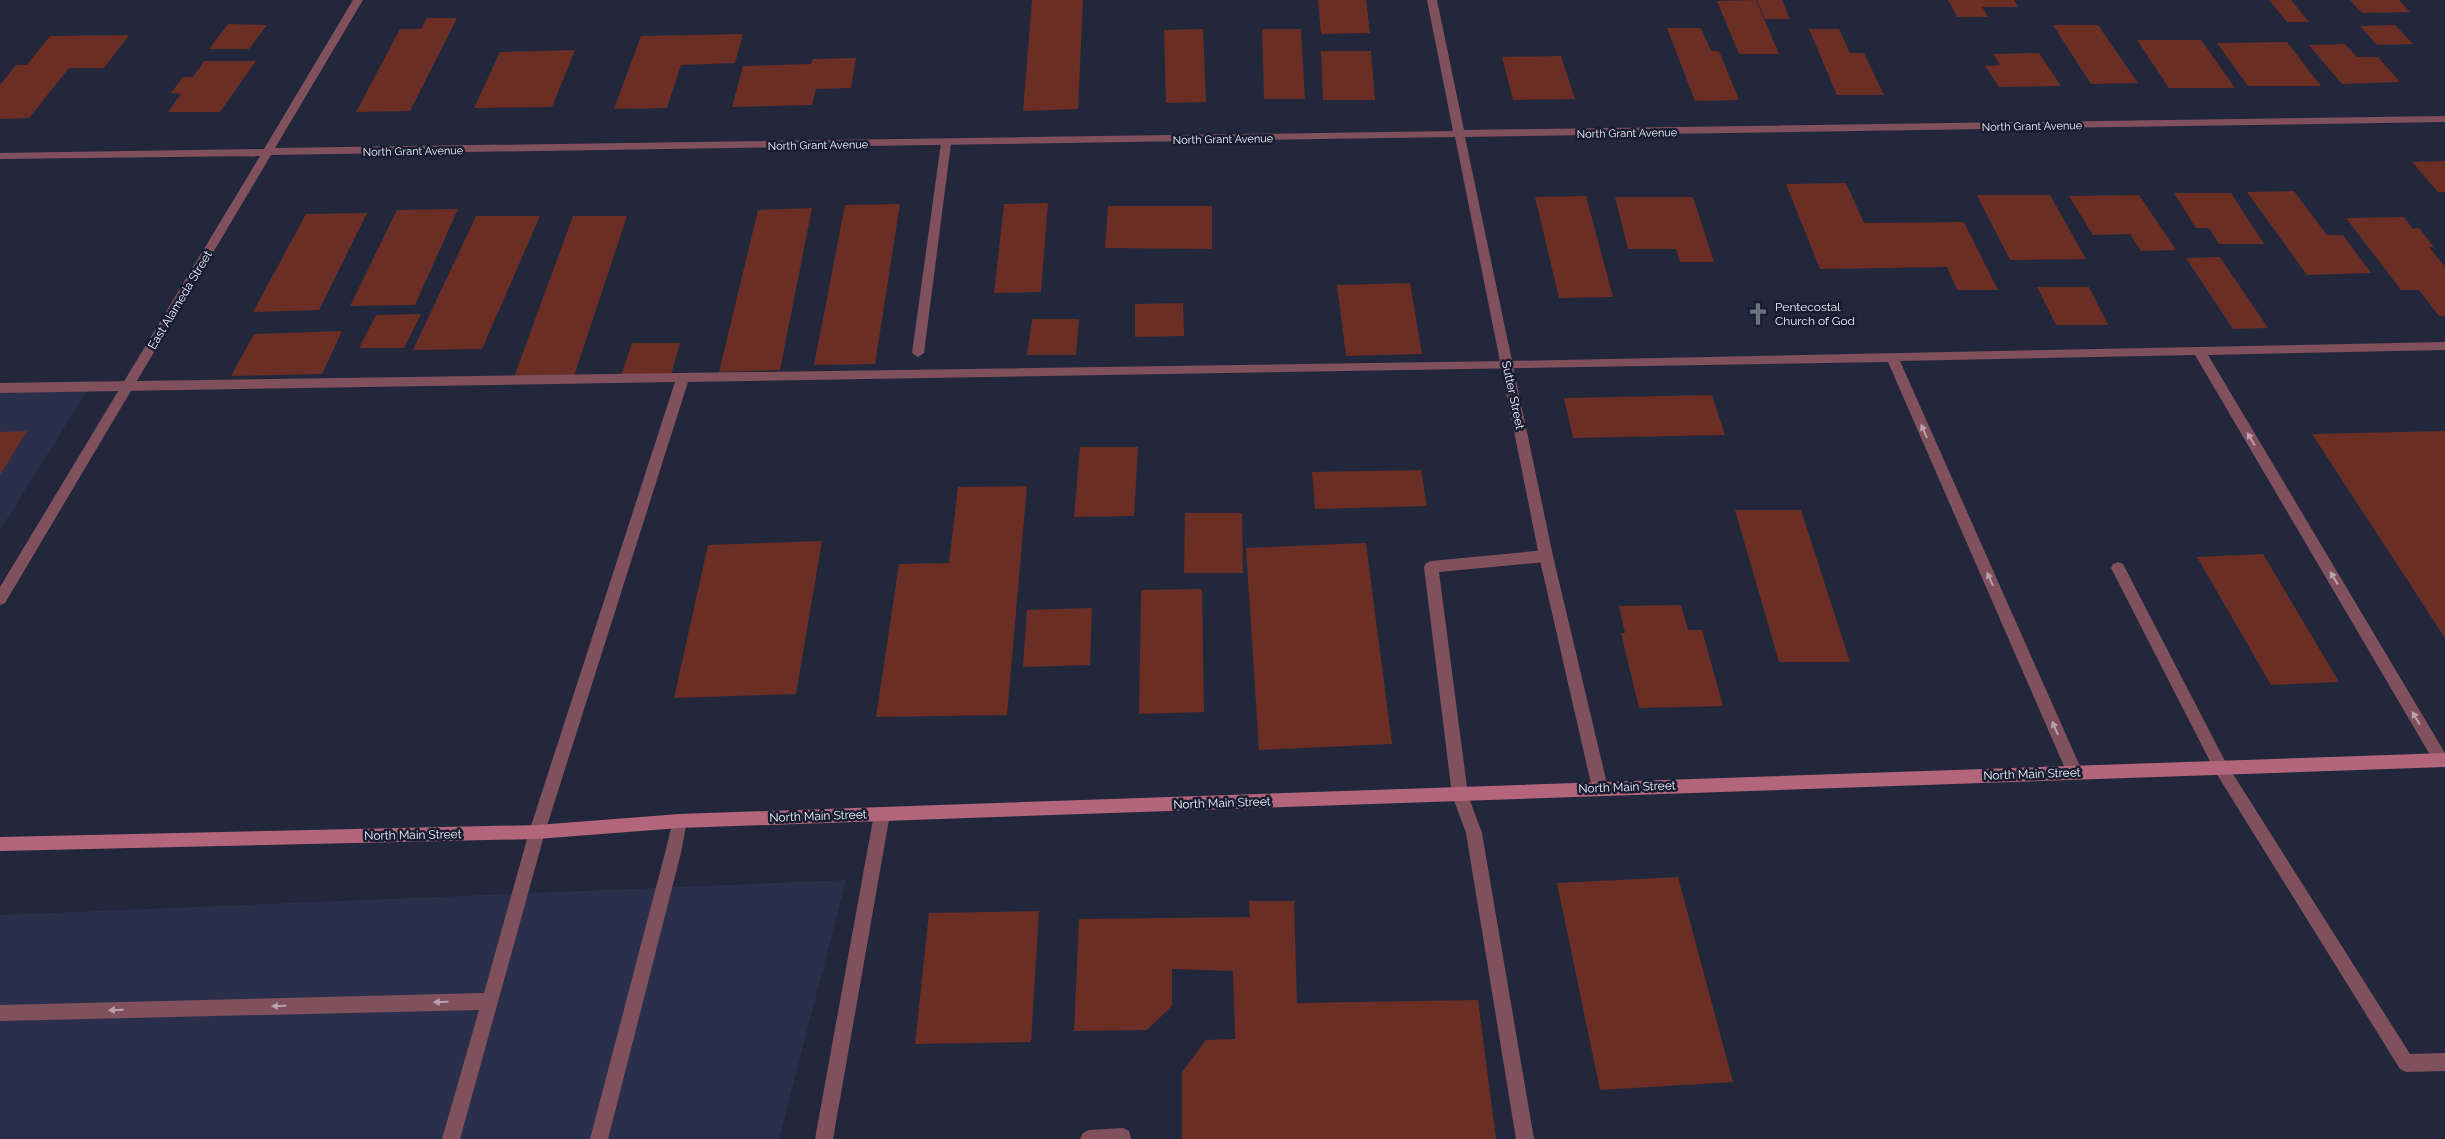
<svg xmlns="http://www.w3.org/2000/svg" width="2445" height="1139" font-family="Raleway,sans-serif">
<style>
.built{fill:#2a304b}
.building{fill:#6b2e25}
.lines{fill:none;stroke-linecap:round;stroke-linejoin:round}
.service{fill:#81505d;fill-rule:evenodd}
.minor{fill:#81505d;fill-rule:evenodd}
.secondary{fill:#b2657b;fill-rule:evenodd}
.oneway{fill:#b8a0ac}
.labels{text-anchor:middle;stroke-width:5;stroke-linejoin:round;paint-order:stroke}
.far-street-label{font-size:11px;fill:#eef1fc;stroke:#191d31}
.street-label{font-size:12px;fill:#eef1fc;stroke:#191d31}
.poi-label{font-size:12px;fill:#eef1fc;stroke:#191d31;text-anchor:start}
</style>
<rect width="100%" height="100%" fill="#22273c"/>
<g class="built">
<path d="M93,381l-93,149v-147z"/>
<path d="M846,880l-67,259h-779v-224z"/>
</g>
<g class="building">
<path d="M1032,0h51l-5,109 -55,2z"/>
<path d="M1318,0h48l4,33 -49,1z"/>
<path d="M1756,0l23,54h-40l-22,-53z"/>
<path d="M1757,0h25l8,19h-25z"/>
<path d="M1948,0h66l4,7h-36l6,10h-31z"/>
<path d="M2269,0h22l18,22h-22z"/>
<path d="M2350,0h49l11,12 -48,1z"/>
<path d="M427,18h30l-47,93 -54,1 44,-83h21z"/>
<path d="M228,24l39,1 -18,24h-40z"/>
<path d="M2053,25h45l40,58 -47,1z"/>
<path d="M2395,25l18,19 -36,1 -17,-19z"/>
<path d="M1667,28h34l10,23h8l20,49 -44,1z"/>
<path d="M1203,29l3,73 -40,1 -2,-73z"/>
<path d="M1262,29h39l4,70h-41z"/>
<path d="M1809,29h30l11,24h14l20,42h-47z"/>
<path d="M743,34l-8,29 -54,2 -14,43 -53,1 27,-73z"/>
<path d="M129,35l-25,33h-35l-40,50 -29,1v-34l16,-20h11l23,-29z"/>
<path d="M2137,40h64l34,48h-66z"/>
<path d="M2287,42l34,44h-73l-31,-43z"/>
<path d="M2345,44l12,13h21l22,25 -58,2 -33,-39z"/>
<path d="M575,50l-23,57 -78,1 26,-56z"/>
<path d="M1321,51h50l4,49h-52z"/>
<path d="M2039,53l22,33 -62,1 -14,-21 15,-1 -7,-11z"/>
<path d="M1561,56l14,43 -62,1 -11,-43z"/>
<path d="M856,58l-5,30 -35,1 -4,16 -80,2 11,-41 68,-2 2,-5z"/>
<path d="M204,61h52l-36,51h-52l13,-18 -10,-1 12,-16h10z"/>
<path d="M2445,161v31h-7l-26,-30z"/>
<path d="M1846,183l18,40 100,-1 34,68h-41l-10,-23 -127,2 -34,-85z"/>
<path d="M2294,191l33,44h16l28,38 -64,2 -60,-83z"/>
<path d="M2174,193h57l33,51h-45l-10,-16h-13z"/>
<path d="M1977,195h73l36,64 -76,1z"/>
<path d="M2139,195l37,55 -35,1 -11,-17 -37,1 -24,-39z"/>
<path d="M1586,196l27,101 -54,1 -24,-101z"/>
<path d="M1615,197h78l21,65h-34l-4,-13h-48z"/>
<path d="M1048,203l-7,89 -47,1 10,-89z"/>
<path d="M900,204l-25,160 -61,1 31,-160z"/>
<path d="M1108,206h104v43l-107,-1z"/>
<path d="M812,208l-32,162 -61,2 39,-162z"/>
<path d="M458,209l-43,96 -65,1 47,-96z"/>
<path d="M367,213l-48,97 -66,2 53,-98z"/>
<path d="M476,216h64l-58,133 -69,1z"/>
<path d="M573,216h54l-53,160 -60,1z"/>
<path d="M2404,217l9,12 6,-1 15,19h-5l16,20v49h-6l-20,-26h-18l-55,-72z"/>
<path d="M2220,257l48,71 -35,1 -47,-71z"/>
<path d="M1410,283l12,71 -76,2 -9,-71z"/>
<path d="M2037,287h52l19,38h-52z"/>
<path d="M1183,303l1,33 -49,1v-33z"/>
<path d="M421,314l-17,34h-45l17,-33z"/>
<path d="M1032,319h47l-3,36h-49z"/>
<path d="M342,331l-20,43 -91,2 23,-42z"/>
<path d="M632,343h48l-9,32 -50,1z"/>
<path d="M1712,395l13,40 -152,3 -9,-40z"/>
<path d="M27,431l-27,44v-43z"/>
<path d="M2445,431v207l-133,-204z"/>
<path d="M1080,447h58l-4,69 -60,1z"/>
<path d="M1421,470l6,36 -112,3 -3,-37z"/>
<path d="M1027,486l-20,229 -131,2 23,-153 50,-1 9,-76z"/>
<path d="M1735,510h66l49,152h-71z"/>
<path d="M1185,513h57l1,60h-59z"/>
<path d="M822,541l-26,153 -122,4 34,-153z"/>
<path d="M1366,543l26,201 -133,6 -13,-202z"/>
<path d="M2263,554l76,128 -68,3 -74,-128z"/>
<path d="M1202,589l2,123 -65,2 2,-124z"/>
<path d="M1681,605l7,25h14l21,76 -84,2 -18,-75h4l-6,-27z"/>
<path d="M1092,608l-2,57 -67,2 4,-57z"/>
<path d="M1678,877l55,205 -133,8 -43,-207z"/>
<path d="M1249,901h45l3,102 181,-3 18,139h-314v-67l24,-32 29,-1 -2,-68 -61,-2v37l-25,24 -73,1 5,-112 171,-2z"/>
<path d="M1039,911l-8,131 -116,2 14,-131z"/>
</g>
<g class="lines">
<g class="service">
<path d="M946,140l5,3 -27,210 -6,4 -6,-4 29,-210z"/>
<path d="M2445,342v8l-237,5 237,398v12l-4,2 -5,-2 -241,-410 -295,6 183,412 -3,5 -5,2 -5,-2 -3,-5 -179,-411 -1200,20 -143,450 -85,307h-18l37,-129 -479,11v-16l484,-12 45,-161 146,-450 -675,11v-10l1507,-22z"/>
<path d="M1546,550l5,2 2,4 -2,4 -5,2 -107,10 29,223 14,38 52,306h-18l-50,-306 -14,-38 -28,-228 2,-4 5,-2z"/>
<path d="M2118,562l5,2 103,199 184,291 35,-1v18l-39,1 -6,-3 -184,-296 -105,-205 2,-4z"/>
<path d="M882,807l5,2 3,5 -57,325h-18l59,-325 3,-5z"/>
<path d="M679,814l5,2 3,5 -6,32 -73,286h-18l75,-286 9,-37z"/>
<path d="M1123,1128l6,3 2,8h-51l3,-6 6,-3z"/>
</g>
<path class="minor" d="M353,0h10l-88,148 1178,-17 -26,-131h10l27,130 981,-14v6l-980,15 88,419 55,232 -3,5 -5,2 -5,-2 -3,-5 -53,-232 -84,-419 -1184,18 -266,448 -5,2v-18l260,-431 -260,3v-6l264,-4z"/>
<path class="secondary" d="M2445,753v14l-1766,61 -142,11 -537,12v-14l537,-12 142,-11z"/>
</g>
<defs><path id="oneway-solid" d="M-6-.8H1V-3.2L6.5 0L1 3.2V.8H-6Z" transform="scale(1.25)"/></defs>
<g class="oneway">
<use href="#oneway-solid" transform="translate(1924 431) rotate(-114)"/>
<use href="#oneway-solid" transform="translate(2251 439) rotate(-121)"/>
<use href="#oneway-solid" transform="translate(2334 578) rotate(-121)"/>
<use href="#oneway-solid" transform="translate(1990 579) rotate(-114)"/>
<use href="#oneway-solid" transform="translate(2416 718) rotate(-121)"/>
<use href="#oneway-solid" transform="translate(2055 728) rotate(-114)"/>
<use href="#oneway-solid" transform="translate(441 1002) rotate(179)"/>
<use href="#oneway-solid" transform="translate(279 1006) rotate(179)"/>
<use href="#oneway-solid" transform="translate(116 1010) rotate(179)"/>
</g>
<defs>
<symbol id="church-bare" viewBox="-9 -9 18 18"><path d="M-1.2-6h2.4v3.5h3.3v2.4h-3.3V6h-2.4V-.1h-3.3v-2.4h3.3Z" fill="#6b7280" stroke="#191d31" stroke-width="2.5" paint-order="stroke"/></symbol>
</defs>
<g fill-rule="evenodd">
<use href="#church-bare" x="1742" y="298" width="32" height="32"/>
</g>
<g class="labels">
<g class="far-street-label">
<text transform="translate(2032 126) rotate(-1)" y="4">North Grant Avenue</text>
<text transform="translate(1627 133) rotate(-1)" y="4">North Grant Avenue</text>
<text transform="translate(1223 139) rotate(-1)" y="4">North Grant Avenue</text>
<text transform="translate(818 145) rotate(-1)" y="4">North Grant Avenue</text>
<text transform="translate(413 151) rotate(-1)" y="4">North Grant Avenue</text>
</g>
<g class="street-label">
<text transform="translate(180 300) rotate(-59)" y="4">East Alameda Street</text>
<text transform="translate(1513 395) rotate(78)" y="4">Sutter Street</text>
<text transform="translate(2032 774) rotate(-2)" y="4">North Main Street</text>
<text transform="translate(1627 787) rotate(-2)" y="4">North Main Street</text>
<text transform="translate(1222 803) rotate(-2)" y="4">North Main Street</text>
<text transform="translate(818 816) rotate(-2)" y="4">North Main Street</text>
<text transform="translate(413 835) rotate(-1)" y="4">North Main Street</text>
</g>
<g class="poi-label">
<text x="1775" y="311">Pentecostal<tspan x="1775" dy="14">Church of God</tspan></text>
</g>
</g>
</svg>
